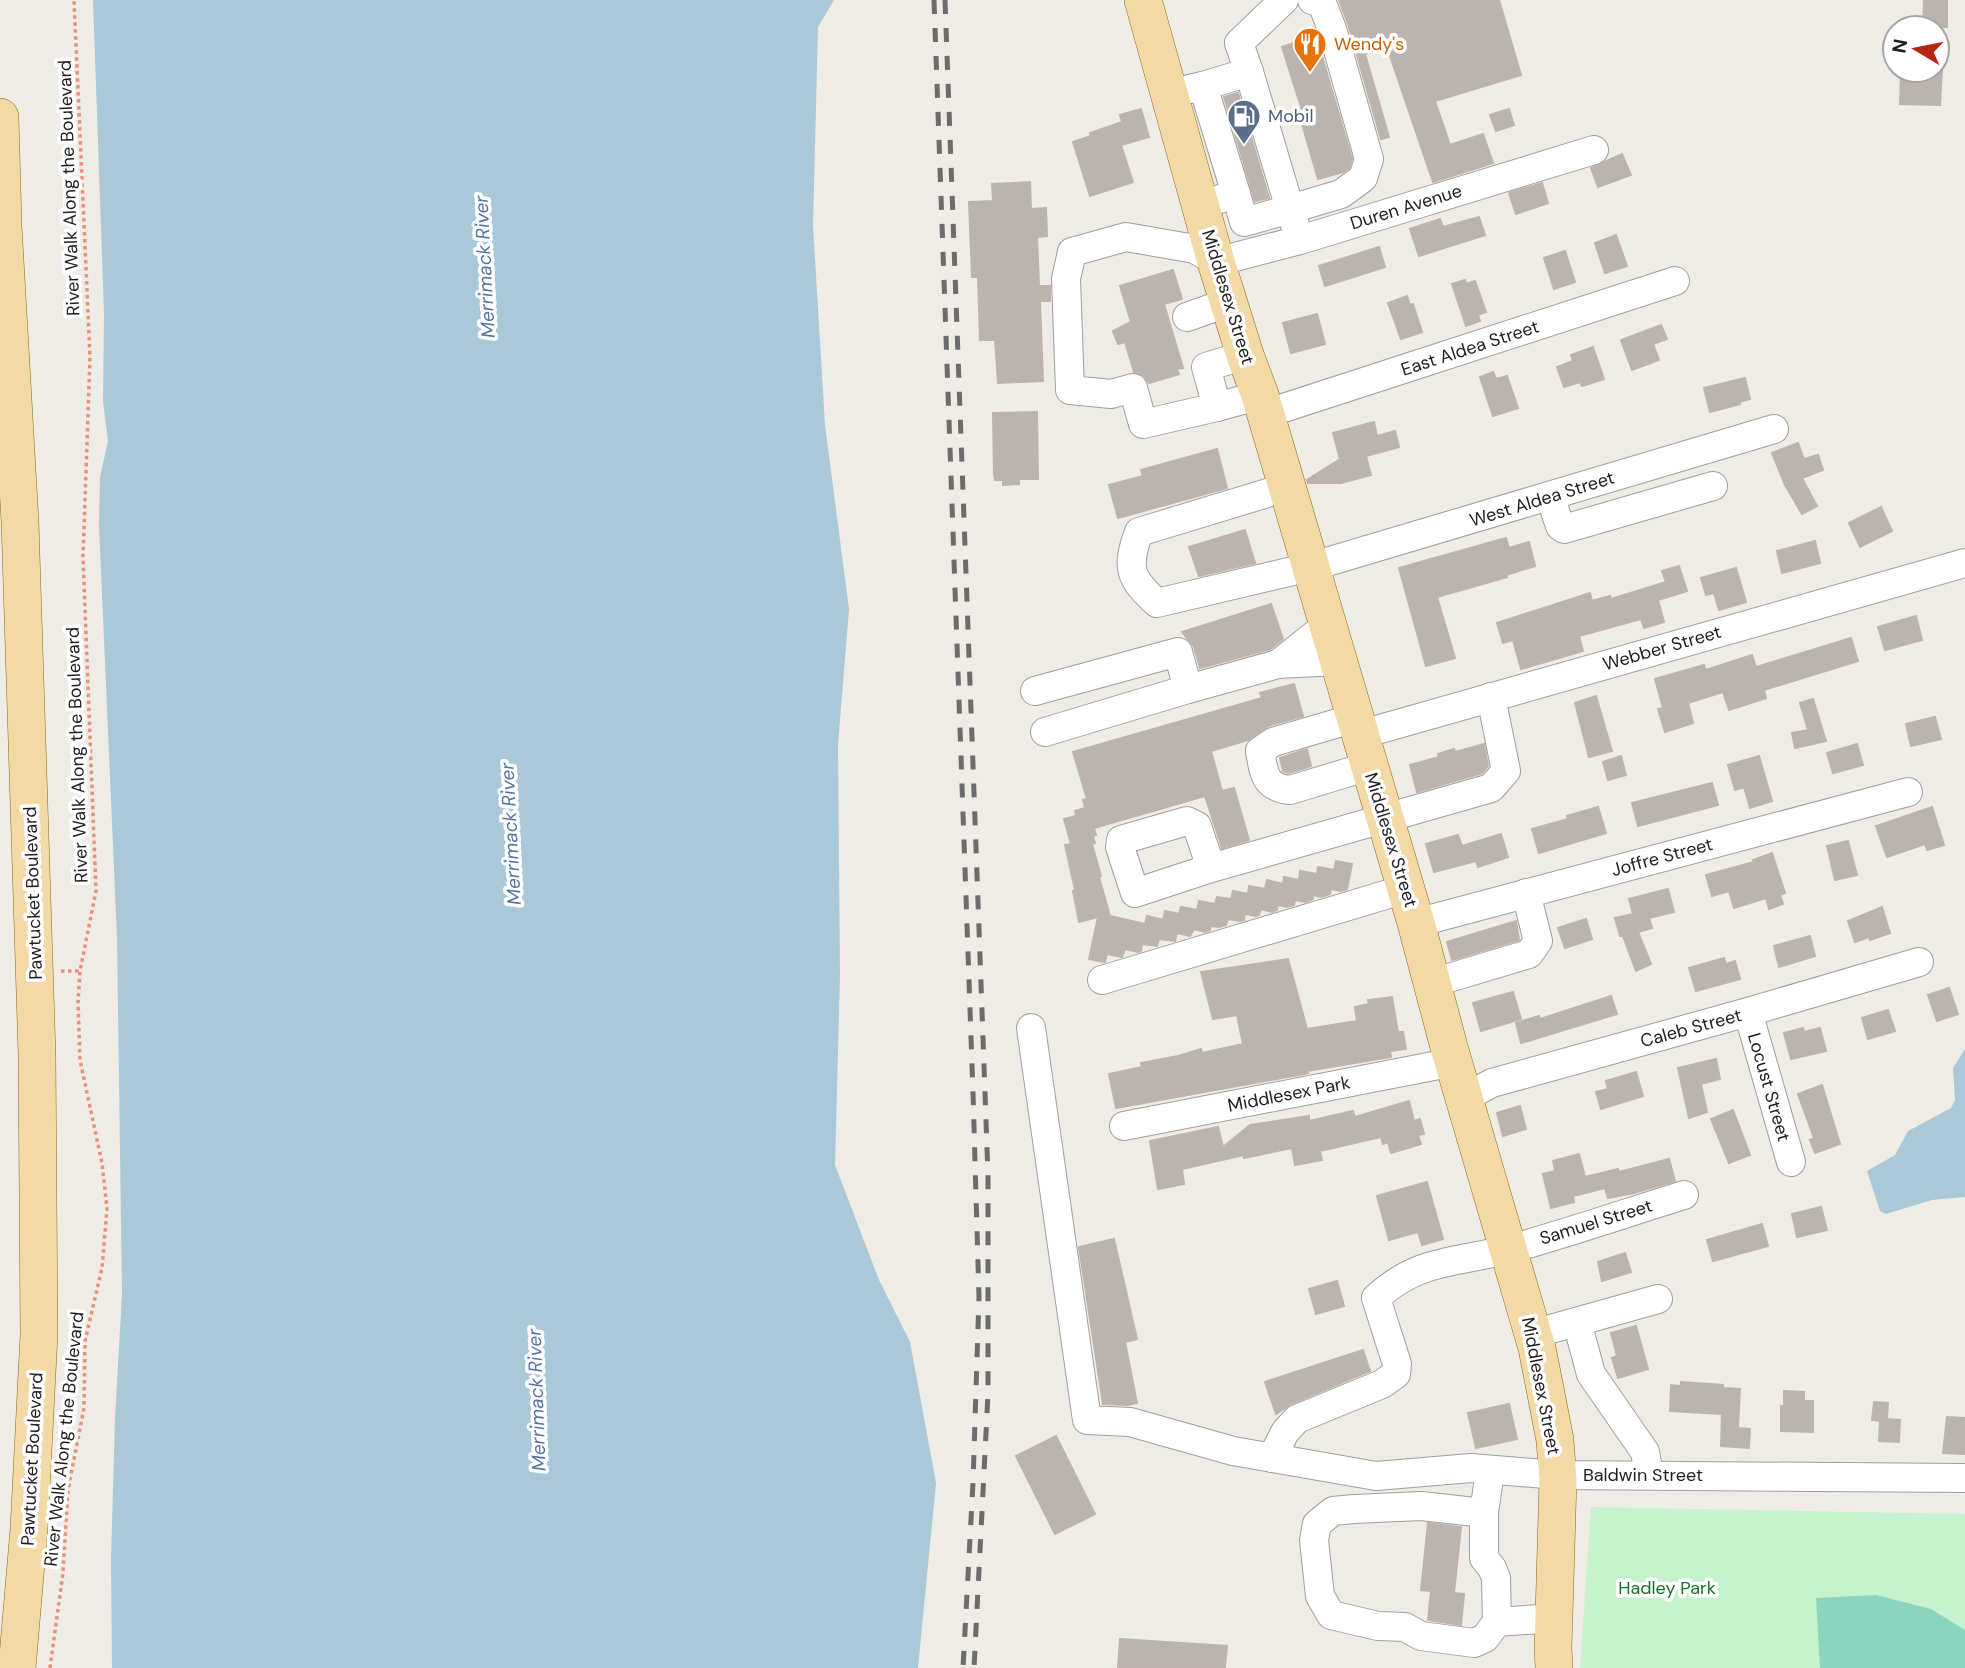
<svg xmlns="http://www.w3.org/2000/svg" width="1965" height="1668" font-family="'DM Sans',sans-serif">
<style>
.park{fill:#c6f3ce}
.pitch{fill:#8bd5bf}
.water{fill:#aac8d7}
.building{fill:#bbb4ae;stroke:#beb4a9;stroke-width:2}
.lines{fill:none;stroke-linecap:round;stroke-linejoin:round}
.minor-casing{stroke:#9f9f9f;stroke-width:30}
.major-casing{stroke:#886c10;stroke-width:38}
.path{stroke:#eb9079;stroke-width:3.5;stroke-dasharray:3.5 3.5;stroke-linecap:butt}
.minor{stroke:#fff;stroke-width:28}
.major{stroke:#f2d9a6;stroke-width:37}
.rail{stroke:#6c6c6c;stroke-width:5;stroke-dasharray:14 14;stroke-linecap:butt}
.labels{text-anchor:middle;stroke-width:7;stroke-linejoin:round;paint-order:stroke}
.food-label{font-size:18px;fill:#c56008;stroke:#fff;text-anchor:start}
.service-label{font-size:18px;fill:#4e5e75;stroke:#fff;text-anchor:start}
.street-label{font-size:18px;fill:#1e1e1e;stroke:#fff}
.park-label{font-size:18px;fill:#177027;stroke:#fff}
.water-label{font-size:19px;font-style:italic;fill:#5474a3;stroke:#fff}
</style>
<rect width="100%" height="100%" fill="#eeece5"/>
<path class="park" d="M1591,1507l374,7v154h-385z"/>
<path class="pitch" d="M1876,1595l55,14 34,21v38h-145l-4,-70z"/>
<g class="water">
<path d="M93,0h741l-16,27 -5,198 12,200 24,184 -11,136 2,230 -5,190 44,115 31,62 26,141 -18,185h-806l-1,-109 4,-140 7,-125 -5,-357 -18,-412 1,-48 8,-36 -5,-39 1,-89z"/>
<path d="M1965,1049v148l-33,3 -46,14 -6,-3 -13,-40 28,-16 13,-24 43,-23 4,-8 -2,-32z"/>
</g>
<g class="building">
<path d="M1339,0h160l22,75 -86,26 15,44 33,-11 10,29 -60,19 -46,-135 -22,7 24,83 -8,2 -33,-115z"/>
<path d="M1924,0h23v27l-24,1z"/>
<path d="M1309,38l6,17 6,-2 31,106 -3,9 -6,4 -25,7 -16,-55 4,-1 -24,-76z"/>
<path d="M1919,70h23l-2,35 -40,-1 1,-32 18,1z"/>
<path d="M1238,93l31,105 -14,3 -31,-104z"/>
<path d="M1141,109l8,28 -28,8 12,37 -43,14 -17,-54 18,-6 -1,-3 32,-11 -2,-7z"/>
<path d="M1509,109l5,16 -18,6 -6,-16z"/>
<path d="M1622,154l9,21 -33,12 -7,-19z"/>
<path d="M1030,182l1,27 15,-1 1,28 -10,1 2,49h11v15h-10l3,80 -45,2 -3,-43h-15l-2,-63h-6l-3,-75 24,-1 -1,-17z"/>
<path d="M1542,183l6,20 -32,11 -7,-21z"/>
<path d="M1479,217l6,18 -66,21 -9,-27 30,-10 3,8z"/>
<path d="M1616,235l11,31 -22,7 -10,-30z"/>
<path d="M1379,247l6,20 -60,19 -6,-20z"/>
<path d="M1565,251l10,31 -21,7 -10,-31z"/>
<path d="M1173,270l9,29 -18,5 19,64 -6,1 2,5 -30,9 -5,-7 -10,-4 -9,-30 -7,2 -5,-13 18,-9 -11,-36z"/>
<path d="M1465,280l1,4 9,-3 11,31 -8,3 2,6 -14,5 -14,-42z"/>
<path d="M1407,296l3,9 3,-1 9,28 -21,7 -13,-36z"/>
<path d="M1317,314l8,30 -34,9 -8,-30z"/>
<path d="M1661,325l6,14 -14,5 6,16 -27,10 -11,-30z"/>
<path d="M1593,347l11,32 -22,7 -2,-4 -16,5 -7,-20 16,-6 -2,-6z"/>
<path d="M1493,372l3,7 11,-3 11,32 -25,8 -13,-39z"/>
<path d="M1745,378l5,21 -11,3 1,2 -30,8 -6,-24z"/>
<path d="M1037,412l1,67h-19v5l-16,1v-5h-8l-1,-6 -1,-61z"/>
<path d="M1374,422l3,14 18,-5 4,16 -33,9 5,19 -30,8h-33l-1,-3 33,-21 -7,-26z"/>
<path d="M1798,443l6,16 14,-4 5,15 -21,8 15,28 -15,8 -17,-29 -13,-32z"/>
<path d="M1217,449l10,39 -109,30 -9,-33 34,-9 -2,-6z"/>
<path d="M1881,507l11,24 -32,16 -11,-24z"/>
<path d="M1245,530l10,33 -56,13 -10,-29z"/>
<path d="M1506,538l3,10 20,-6 6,24 -29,9 1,2 -70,20 18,61 -29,8 -27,-98z"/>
<path d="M1815,541l5,22 -38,10 -5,-22z"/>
<path d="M1679,566l8,25 -29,9 6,22 -20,6 -3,-9 -62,17 4,15 -62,18 -8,-29 -10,3 -6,-20 93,-30 2,8 18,-5 1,3 55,-17 -4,-11z"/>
<path d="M1736,568l10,34 -27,8 -5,-17 -8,2 -5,-17z"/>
<path d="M1271,604l12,35 -13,10 -70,19 -6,-21 -12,-15z"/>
<path d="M1916,616l6,24 -37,10 -7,-23z"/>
<path d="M1851,638l7,23 -94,29 2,8 -37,12 -6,-18 -35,11 5,20 -28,9 -7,-23 5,-1 -8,-29 49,-14 2,5 46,-15 4,12z"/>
<path d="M1294,684l9,32 -35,10 -20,14 -37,11 11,40 12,-3 15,52 -27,8 -17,-52 -111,32 2,7 -3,1 2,7 -3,1 9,32 -2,1 11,39 35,8 2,-8 16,4 2,-9 14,3 2,-7 16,3 2,-9 16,3 2,-7 14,2 2,-8 15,3 1,-8 16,3 2,-9 16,4 1,-7 15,3 1,-9 17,3 1,-7 16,3 2,-9 16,3 -5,25 -6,2 -10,-2 -1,5 -9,3 -8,-2v4l-8,3 -10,-2 -1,5 -7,2 -9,-2 -1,5 -5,2 -11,-3 -2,6 -3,1 -11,-2 -1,6 -4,1 -12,-2 -2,6 -7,2 -8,-1 -1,4 -5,2 -11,-3 -4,7 -13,-3 -2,8 -16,-2 -2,7 -15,-2 -1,7 -3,1 -13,-3 -3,8 -15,-3 -2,8 -16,-3 9,-42 -19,5 -6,-31 2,-1 -10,-45 6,-1 -7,-25 12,-3 -1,-5 10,-3 -2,-8 4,-1 -14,-47 189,-54 -2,-5z"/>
<path d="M1596,696l16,55 -23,6 -14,-54z"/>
<path d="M1813,699l13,42 -31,7 -3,-15 16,-3 -8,-27z"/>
<path d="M1935,717l6,22 -30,7 -5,-22z"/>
<path d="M1484,744l4,22 -6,7 -65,19 -7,-27 29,-8 -1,-3 16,-5 1,3z"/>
<path d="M1857,744l6,21 -30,8 -6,-20z"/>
<path d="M1307,749l4,17 -22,7 -6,-2 -3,-13z"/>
<path d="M1621,756l5,19 -18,5 -5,-18z"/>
<path d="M1759,756l13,45 -22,7 -6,-21 -9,3 -7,-25z"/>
<path d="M1712,783l6,22 -80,21 -6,-23z"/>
<path d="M1598,807l8,26 -67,20 -7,-24 36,-10 -1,-3z"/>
<path d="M1932,807l12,38 -17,5 -2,-6 -38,13 -11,-31z"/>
<path d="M1501,834l7,23 -30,10 -2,-6 -42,11 -8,-28 32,-9 4,11z"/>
<path d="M1848,841l9,34 -22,5 -8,-34z"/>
<path d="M1772,853l13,40 -5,2 3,9 -14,5 -3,-11 -32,10 -5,-17 -17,5 -6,-21 48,-13 -1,-2z"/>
<path d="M1668,889l6,23 -25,6 3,10 -14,4 13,32 -15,7 -13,-35h-3l-5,-18 18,-4 -4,-15z"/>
<path d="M1882,907l8,26 -20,7 -1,-3 -14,5 -7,-21z"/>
<path d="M1586,919l6,20 -27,9 -7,-20z"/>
<path d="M1516,921l3,19 -67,20 -5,-18z"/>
<path d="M1810,936l5,20 -36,11 -5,-21z"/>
<path d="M1724,958l2,6 9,-3 5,18 -44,12 -7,-23z"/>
<path d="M1288,959l19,70 50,-8 -2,-14 14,-3 -1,-4 24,-3 6,35h5l3,17 -16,2 1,6 -84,14 1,2 -4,1 -188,34 -7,-34 33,-7 -1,-4 37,-7 23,-7 1,4 41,-9 -6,-29 -24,4 -12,-47z"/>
<path d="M1949,988l9,26 -21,7 -9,-26z"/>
<path d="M1513,992l8,27 -40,12 -8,-28z"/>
<path d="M1611,996l6,18 -96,29 -5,-20 23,-7 1,3z"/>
<path d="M1888,1010l7,21 -27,8 -6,-21z"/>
<path d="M1803,1028l1,4 16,-4 6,23 -35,8 -7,-26z"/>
<path d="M1716,1059l4,20 -19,5 6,28 -18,6 -11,-50z"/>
<path d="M1636,1072l7,24 -42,13 -5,-17 12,-3 -2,-8z"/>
<path d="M1822,1085l18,59 -25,9 -5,-13 4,-2 -16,-44z"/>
<path d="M1409,1101l5,20 6,-2 4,15 -6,1 3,9 -30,9 -3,-11 -5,2 -2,-7 -61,14 2,9 -27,5 -3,-17 -48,10v-3l-62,14 2,15 -26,5 -8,-48 68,-14 5,20 27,-22 59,-9v5l44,-10 2,6z"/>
<path d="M1520,1106l6,23 -23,7 -6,-23z"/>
<path d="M1733,1110l17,45 -21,8 -18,-44z"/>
<path d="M1579,1154l6,23 33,-8 1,3 50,-13 6,22 -41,12 -26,5 -3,-10 -32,8 1,6 -23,6 -8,-34 12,-3 -2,-10z"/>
<path d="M1427,1182l16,57 -21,6 -4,-13 -29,8 -12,-44z"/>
<path d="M1821,1207l6,23 -30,7 -5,-23z"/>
<path d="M1762,1224l6,22 -55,15 -6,-21z"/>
<path d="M1114,1239l23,100 -12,3 12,61 -9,2 -25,-1 -24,-157z"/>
<path d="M1625,1253l6,19 -29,9 -4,-19z"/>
<path d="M1337,1281l7,25 -28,8 -7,-25z"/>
<path d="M1636,1326l12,43 -30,9 -6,-20 5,-2 -6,-23z"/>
<path d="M1363,1350l7,21 -79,33 -15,10 -11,-32z"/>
<path d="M1681,1382l42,3v3l17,1 -2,39 12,1 -1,19 -28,-2 1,-32 -52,-3 1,-26 10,1z"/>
<path d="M1784,1391l20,1v9h9v31l-32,-1v-25l3,1z"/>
<path d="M1874,1402l14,1 -1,16 13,1 -1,22 -20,-1 1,-20 -8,-1z"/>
<path d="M1509,1404l8,35 -41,9 -8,-35z"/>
<path d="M1947,1417l18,1v36l-22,-1z"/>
<path d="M1056,1436l39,78 -40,20 -39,-78z"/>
<path d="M1428,1523l33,4 -7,66 10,1 -3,31 -33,-5 3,-29 -10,-1z"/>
<path d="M1120,1639l107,7 -2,22h-107z"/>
</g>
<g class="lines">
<defs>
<g id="minor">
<path d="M1249,72l-10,-29 45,-43"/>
<path d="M1203,86l46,-14 41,137 51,-15 22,-16 6,-19 -37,-130 -10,-26 -10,-3"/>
<path d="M1185,90l18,-4 33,108"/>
<path d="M1220,199l16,-5 8,28 46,-13 5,16"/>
<path d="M1187,317l42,-15"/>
<path d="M1245,355l-39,12 11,40 43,-12"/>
<path d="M1217,407l-74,17 -10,-36 -22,6 -41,-4 -4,-111 6,-27 54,-15 69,12 21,13 84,-22 294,-90"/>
<path d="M1265,414l410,-133"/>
<path d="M1287,487l-148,45c-13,35 -10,46 18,71l153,-36 464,-138"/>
<path d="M1550,496l10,30 4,3 149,-43"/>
<path d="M1327,625l-49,39 60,-3"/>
<path d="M1035,691l143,-39 10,37 90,-25"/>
<path d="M1355,718l-82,24 -13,9c4,22 4,36 30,39l79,-24"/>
<path d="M1045,732l143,-43"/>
<path d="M1359,735l606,-172"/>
<path d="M1211,868l-76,25 -15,-46 1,-7 66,-19 10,5 14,42 280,-80 15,-17 -15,-74"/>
<path d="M1416,923l492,-131"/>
<path d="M1102,980l303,-91"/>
<path d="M1432,983l97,-29 9,-13 -12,-48"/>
<path d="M1748,1012l43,150"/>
<path d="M1031,1028l56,392 43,2 103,29 143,25 95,-8 86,7 408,3"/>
<path d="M1464,1098l28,-15 256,-71 171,-50"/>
<path d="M1124,1126l330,-64"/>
<path d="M1577,1322l14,52 54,78 4,23"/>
<path d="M1533,1334l125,-35"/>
<path d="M1272,1458l13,-26 12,-13 85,-35 14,-10 1,-10 -21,-66c43,-40 81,-35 134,-49 58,-16 116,-36 174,-54"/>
<path d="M1490,1471l-6,42v45l8,10 4,10 1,44"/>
<path d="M1484,1513l-63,-7 -67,3 -21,2 -16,13 -3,16 6,56 11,19 47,11 27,1 16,9 53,7 11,-5 12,-16 57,-4"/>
</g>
<g id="major">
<path d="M1143,0l73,262 29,93 15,40 156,528 33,124 88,301 18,92 3,40 -5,168 1,20"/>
<path d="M0,117l3,108 17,297 17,533 2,279 -10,195 -12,139"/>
</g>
</defs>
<use href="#minor" class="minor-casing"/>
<use href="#major" class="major-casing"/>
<g class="path">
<path d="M61,971h19"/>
<path d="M50,1668l13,-95 5,-83 16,-82 1,-67 17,-73 5,-59 -5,-46 -22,-103 -2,-58 2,-31 16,-80 -13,-334 7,-200 -16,-357"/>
</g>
<use href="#minor" class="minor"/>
<use href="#major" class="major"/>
<g class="rail">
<path d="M934,0l39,1093 6,204 -6,186 -10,185"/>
<path d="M945,0l43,1175v219l-14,274"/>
</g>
</g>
<defs>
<symbol id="restaurant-pin" viewBox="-11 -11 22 30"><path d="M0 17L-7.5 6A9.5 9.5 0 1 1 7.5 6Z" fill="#e8710a" stroke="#fff"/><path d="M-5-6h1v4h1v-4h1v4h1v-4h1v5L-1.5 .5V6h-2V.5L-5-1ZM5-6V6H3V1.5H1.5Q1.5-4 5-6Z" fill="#fff"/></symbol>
<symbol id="fuel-pin" viewBox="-11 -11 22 30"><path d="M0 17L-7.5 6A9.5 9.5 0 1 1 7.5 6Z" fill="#5c6f8a" stroke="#fff"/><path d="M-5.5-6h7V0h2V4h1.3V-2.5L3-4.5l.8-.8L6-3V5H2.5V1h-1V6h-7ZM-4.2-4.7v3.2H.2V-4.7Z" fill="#fff"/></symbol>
</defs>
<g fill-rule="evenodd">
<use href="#restaurant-pin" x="1291" y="25" width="38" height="52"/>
<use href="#fuel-pin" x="1225" y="97" width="38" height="52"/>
</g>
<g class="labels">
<g class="food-label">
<text x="1334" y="50">Wendy's</text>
</g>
<g class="service-label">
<text x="1268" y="122">Mobil</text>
</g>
<g class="street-label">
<text transform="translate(69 188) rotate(-92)" y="6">River Walk Along the Boulevard</text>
<text transform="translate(1406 207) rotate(-17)" y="6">Duren Avenue</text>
<text transform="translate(1228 297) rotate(73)" y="6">Middlesex Street</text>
<text transform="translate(1470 348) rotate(-18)" y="6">East Aldea Street</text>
<text transform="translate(1542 499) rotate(-17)" y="6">West Aldea Street</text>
<text transform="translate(1662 648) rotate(-16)" y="6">Webber Street</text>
<text transform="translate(77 755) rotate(-92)" y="6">River Walk Along the Boulevard</text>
<text transform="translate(1391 840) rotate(73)" y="6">Middlesex Street</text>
<text transform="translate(1662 857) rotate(-15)" y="6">Joffre Street</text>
<text transform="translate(33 893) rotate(-92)" y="6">Pawtucket Boulevard</text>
<text transform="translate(1691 1028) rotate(-15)" y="6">Caleb Street</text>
<text transform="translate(1769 1087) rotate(74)" y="6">Locust Street</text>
<text transform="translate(1289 1094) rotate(-11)" y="6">Middlesex Park</text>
<text transform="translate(1596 1222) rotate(-17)" y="6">Samuel Street</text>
<text transform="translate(1541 1386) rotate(79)" y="6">Middlesex Street</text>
<text transform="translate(64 1439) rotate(-84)" y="6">River Walk Along the Boulevard</text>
<text transform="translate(32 1459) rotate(-87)" y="6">Pawtucket Boulevard</text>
<text x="1643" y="1481">Baldwin Street</text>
</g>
<g class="park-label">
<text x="1667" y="1594">Hadley Park</text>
</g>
<g class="water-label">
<text transform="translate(484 267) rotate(-93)" y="7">Merrimack River</text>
<text transform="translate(510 834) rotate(-93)" y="7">Merrimack River</text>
<text transform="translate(536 1400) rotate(-92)" y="7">Merrimack River</text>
</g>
</g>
<g transform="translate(1916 49) rotate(280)"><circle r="33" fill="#ffffff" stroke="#a5a5a5" stroke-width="2"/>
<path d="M0-5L12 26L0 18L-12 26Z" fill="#b62515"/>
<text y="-10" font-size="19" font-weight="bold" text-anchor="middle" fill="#1e1e1e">N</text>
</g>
</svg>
